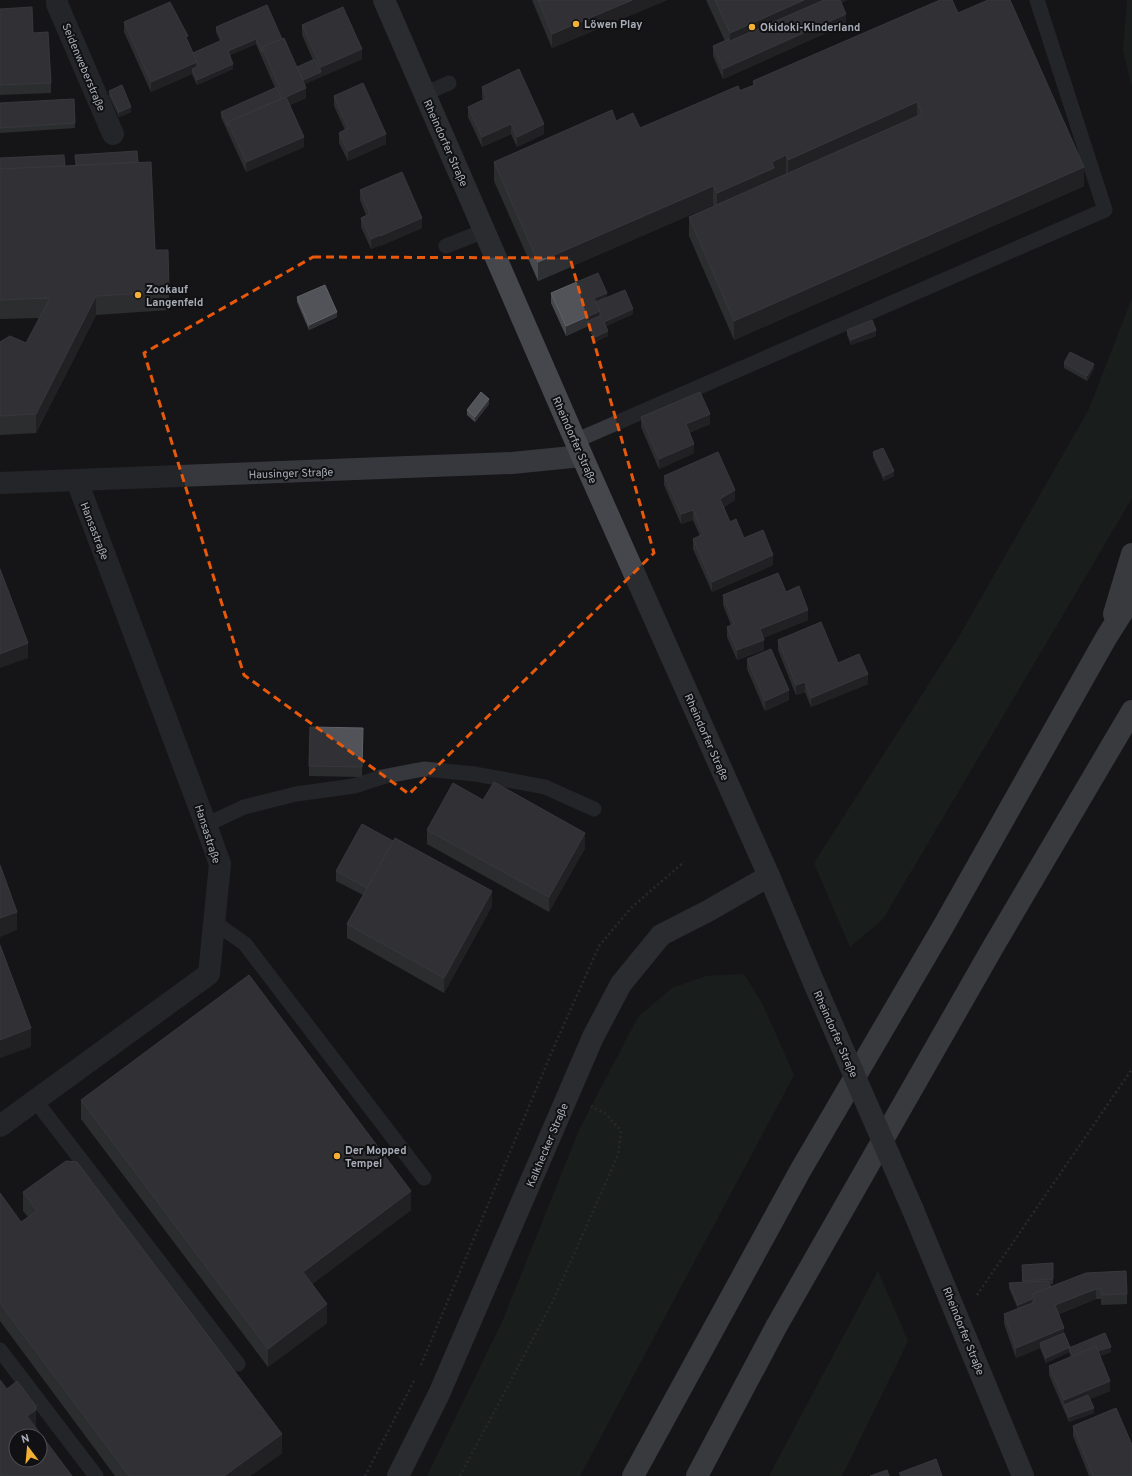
<svg xmlns="http://www.w3.org/2000/svg" width="1132" height="1476" font-family="Overpass,sans-serif">
<style>
.green{fill:#1e261f}
.lines{fill:none;stroke-linecap:round;stroke-linejoin:round}
.path{stroke:#3d3f44;stroke-width:2.5;stroke-dasharray:2 3;stroke-linecap:butt}
.lane{stroke:#37383d;stroke-width:15}
.street{stroke:#37383d;stroke-width:22}
.secondary{stroke:#45474d;stroke-width:22}
.highway{stroke:#63666e;stroke-width:22}
.secondary-bridge{stroke:#45474d;stroke-width:22}
.wall{fill:#47494d}
.shaded-wall{fill:#2f3033}
.building{fill:#525359;stroke:#5f6168;fill-rule:evenodd}
.marked{fill:none;stroke:#e8590c;stroke-width:3;stroke-dasharray:8 5;stroke-linejoin:round}
.poi-dot{fill:#f2b134;stroke:#111113;stroke-width:1.5}
.labels{text-anchor:middle;stroke-width:4;stroke-linejoin:round;paint-order:stroke}
.poi-label{font-size:11px;font-weight:bold;fill:#a8adb8;stroke:#111113;text-anchor:start}
.street-label{font-size:11px;fill:#a8adb8;stroke:#111113}
</style>
<rect width="100%" height="100%" fill="#161618"/>
<g class="green">
<path d="M1127,0h5v87l-9,-36z"/>
<path d="M1132,298v200l-249,421 -33,28 -36,-84 143,-223 132,-231z"/>
<path d="M744,974l19,31 31,70 -214,401h-153l75,-154 77,-192 59,-113 34,-29 34,-12z"/>
<path d="M878,1271l30,70 -66,135h-73z"/>
</g>
<g class="lines">
<g class="path">
<path d="M977,1295l155,-226"/>
<path d="M421,1365l132,-316 46,-103 33,-39 52,-45"/>
<path d="M365,1476l50,-97"/>
<path d="M460,1476l93,-175 65,-146 3,-24 -15,-17 -15,-8"/>
</g>
<g class="lane">
<path d="M424,94l25,-11"/>
<path d="M446,246l38,-15"/>
<path d="M575,441l530,-231 -68,-210"/>
<path d="M206,825l38,-18 52,-13 58,-8 28,-9 42,-8 51,5 70,13 49,22"/>
<path d="M214,922l31,22 179,234"/>
<path d="M35,1100l203,264"/>
<path d="M0,1350l96,126"/>
</g>
<g class="street">
<path d="M57,0v4l56,130"/>
<path d="M0,483l512,-20 70,-7"/>
<path d="M0,1126l209,-152 11,-110 -14,-39 -129,-344"/>
</g>
<g class="secondary">
<path d="M384,0l198,456 187,420 45,107"/>
<path d="M913,1210l110,266"/>
<path d="M398,1476l41,-82 154,-357 28,-53 40,-49 47,-24 61,-35"/>
</g>
<g class="highway">
<path d="M1114,614l18,-60"/>
<path d="M633,1476l167,-305 144,-246 162,-287 26,-41"/>
<path d="M697,1476l79,-149 217,-380 139,-236"/>
</g>
<path class="secondary-bridge" d="M814,983l99,227"/>
</g>
<g class="wall">
<path d="M532,0h135l-115,48z"/>
<path d="M706,0h141l-6,3 5,21 -123,55 -10,-23v-10l12,-5z"/>
<path d="M0,9l33,24 18,50v10l-51,2z"/>
<path d="M958,13l126,173 -350,154 -45,-104v-19l25,-11 -1,-1 -175,76 -44,-100v-19l122,-41 24,7 113,-43v-4z"/>
<path d="M124,22l64,20 5,11 27,-12 -4,-9v-5l66,12 15,28 16,-7 -11,-25v-10l60,34 -58,25 2,14 -16,7 14,42 -58,25 -25,-55v-5l54,-24 -19,-44 -26,11 3,14 -36,16 -5,-11 -41,18 -27,-60z"/>
<path d="M482,87l62,47 -27,13 -6,-13 -29,13 -14,-30v-10l15,-7 -1,-3z"/>
<path d="M109,91l22,21 -12,5 -10,-21z"/>
<path d="M334,96l52,48 -38,17 -9,-18v-10l6,-3 -11,-24z"/>
<path d="M74,99l1,29 -75,5v-30z"/>
<path d="M0,158l65,8 73,-4 17,88 14,42v18l-73,5 -60,118 -36,2v-93l26,1 14,-25 -40,1z"/>
<path d="M360,190l62,38 -42,18v-1l-9,4 -10,-22v-9l5,-3 -6,-15z"/>
<path d="M551,293l56,5 26,16 -27,12 2,10 -13,6 -7,-16 -22,10 -15,-33z"/>
<path d="M297,297l40,20 -28,13 -12,-28z"/>
<path d="M847,330l29,6 -25,9 -4,-10z"/>
<path d="M1064,363l30,6 -7,12 -23,-13z"/>
<path d="M489,404l-14,18 -8,-7v-5z"/>
<path d="M641,417l69,7 -21,9 5,20 -35,16 -18,-42z"/>
<path d="M873,452l21,24 -10,5 -11,-24z"/>
<path d="M664,476l71,24 -11,7 6,15 14,16 29,27 -61,27 -19,-43v-10l7,-3 -7,-16 -12,4 -17,-39z"/>
<path d="M786,592l22,28 -45,18 1,12 -27,10 -10,-23v-10l4,-2 -8,-20v-10z"/>
<path d="M778,640l60,23 30,21 -57,23 -6,-15 -9,3 -18,-45z"/>
<path d="M747,659l42,41 -24,11 -18,-42z"/>
<path d="M363,738l-1,39 -53,-1v-10z"/>
<path d="M483,800l102,48 -36,64 -122,-68v-14z"/>
<path d="M336,871l156,35 -48,87 -97,-55v-14l16,-29 -27,-14z"/>
<path d="M81,1100l330,110 -99,74 15,39 -59,44 -187,-248z"/>
<path d="M23,1192l259,261 -32,23h-135l-115,-155v-128l21,29 7,-5 -5,-6z"/>
<path d="M1053,1263v21h-3l1,3 35,-14 41,21v10l-26,1v-6h-5l-37,15 5,19 6,14 41,5 -11,4 10,35 -20,8 4,14 -25,9 -20,-47v-9l22,-9 -2,-5 -23,11 -6,-15 -24,10 -12,-34v-10l14,-5 -9,-21v-5l13,-1v-17z"/>
<path d="M1073,1426l59,50h-43l-16,-40z"/>
</g>
<g class="shaded-wall">
<path d="M632,0h35l-115,48v-14z"/>
<path d="M804,0h43l-117,51v-18z"/>
<path d="M846,14v10l-123,55v-10z"/>
<path d="M256,39v5l-28,12v-5z"/>
<path d="M362,49v10l-41,18v-10z"/>
<path d="M197,62v10l-5,-3v5l-41,18v-10z"/>
<path d="M233,64v5l-36,16v-5z"/>
<path d="M321,72v5l-20,9v-5z"/>
<path d="M306,88v10l-20,9v-10z"/>
<path d="M917,102v19l-129,58v-19z"/>
<path d="M131,107v5l-12,5v-5z"/>
<path d="M511,124v10l-29,13v-10z"/>
<path d="M544,124v10l-27,13v-10z"/>
<path d="M386,134v10l-38,17v-10z"/>
<path d="M304,137v10l-58,25v-10z"/>
<path d="M786,155v19l-12,6 -57,32v-19l55,-31z"/>
<path d="M1084,167v19l-350,154v-19z"/>
<path d="M713,186v19l-175,76v-19z"/>
<path d="M422,218v10l-42,18v-10z"/>
<path d="M380,235v10l-9,4v-10z"/>
<path d="M607,293v10l-11,4 -2,-9z"/>
<path d="M96,296v19l-60,118v-19z"/>
<path d="M633,309v5l-29,13v-5z"/>
<path d="M600,311v10h-12v5l-22,10v-10z"/>
<path d="M337,312v5l-28,13v-5z"/>
<path d="M876,330v6l-25,9v-5z"/>
<path d="M608,331v5l-13,6v-5z"/>
<path d="M1094,364v5l-7,12v-5z"/>
<path d="M489,399v5l-14,18v-5z"/>
<path d="M710,414v10l-24,10v-10z"/>
<path d="M694,444v9l-35,16v-10z"/>
<path d="M894,471v5l-10,5v-5z"/>
<path d="M735,490v10l-15,9v-10z"/>
<path d="M693,510v10l-12,4v-10z"/>
<path d="M773,555v10l-61,27v-10z"/>
<path d="M808,610v10l-48,19v-10z"/>
<path d="M764,640v10l-27,10v-10z"/>
<path d="M28,643v15l-28,10v-14z"/>
<path d="M868,674v10l-57,23v-9z"/>
<path d="M805,682v10l-9,3v-10z"/>
<path d="M789,690v10l-24,11v-10z"/>
<path d="M585,833v15l-36,64v-15z"/>
<path d="M492,891v15l-48,87v-15z"/>
<path d="M17,912v18l-17,7v-19z"/>
<path d="M31,1028v19l-31,11v-18z"/>
<path d="M411,1191v19l-108,81v-19z"/>
<path d="M1096,1289v10l-41,16v-10z"/>
<path d="M1032,1299v5l-14,6v-5z"/>
<path d="M327,1304v19l-59,44v-18z"/>
<path d="M1064,1328v10l-24,5v5l-24,10v-10z"/>
<path d="M1111,1347v5l-37,13v-5z"/>
<path d="M1069,1348v4l-23,11v-5z"/>
<path d="M1110,1381v10l-44,18 -2,-4v-5z"/>
<path d="M36,1406v22l-9,-12z"/>
<path d="M1094,1408v5l-25,9v-5z"/>
<path d="M282,1434v19l-32,23h-26z"/>
</g>
<g class="building">
<path d="M538,0h94l-80,34z"/>
<path d="M715,0h89l-74,33z"/>
<path d="M824,0h16l6,14 -123,55 -10,-23 16,-7 1,2z"/>
<path d="M940,0h12l6,13 30,-13h22l74,167 -350,154 -45,-104 233,-103 -5,-12 -129,58 -2,-5 -14,7 2,6 -57,25 -4,-7 -175,76 -44,-100 118,-52 4,11 17,-8 7,15 98,-42 2,5 15,-6 -2,-4z"/>
<path d="M170,2l18,34 -2,1 11,25 -46,20 -27,-60z"/>
<path d="M267,5l15,34 -20,8v5l-6,-13 -28,12 5,13 -36,16 -5,-11 5,-2v-5l-4,-9 29,-13 -6,-13z"/>
<path d="M32,7l1,26 15,-1 3,51 -51,2v-76z"/>
<path d="M343,7l19,42 -41,18 -19,-42z"/>
<path d="M284,38l22,50 -20,9 18,40 -58,25 -18,-40 56,-24 -22,-51z"/>
<path d="M315,59l6,13 -18,8 -6,-13z"/>
<path d="M519,69l25,55 -27,13 -6,-13 -29,13 -14,-30 19,-9 -5,-11z"/>
<path d="M363,83l23,51 -38,17 -9,-18 9,-5 -14,-32z"/>
<path d="M122,85l9,22 -12,5 -10,-21z"/>
<path d="M277,87l5,11 -54,24v5l-7,-15z"/>
<path d="M74,99l1,24 -75,5v-25z"/>
<path d="M137,151l1,11 -62,3 -1,-10z"/>
<path d="M64,155l1,11 -65,3v-11z"/>
<path d="M151,162l4,88h13l1,42 -73,4 -60,118 -36,2v-74l10,-6 16,7 24,-45 -50,2v-131z"/>
<path d="M402,172l20,46 -42,18v-1l-9,4 -10,-21 9,-4 -10,-24z"/>
<path d="M598,273l9,20 -13,5 6,13 -34,15 -15,-33z"/>
<path d="M325,285l12,27 -28,13 -12,-28z"/>
<path d="M625,290l8,19 -29,13 4,9 -13,6 -7,-16 12,-5v-5l-4,-9z"/>
<path d="M872,320l4,10 -25,10 -4,-10z"/>
<path d="M1070,352l24,12 -7,12 -23,-13z"/>
<path d="M481,392l8,7 -14,18 -8,-7z"/>
<path d="M700,392l10,22 -24,10 8,20 -35,15 -18,-42z"/>
<path d="M883,448l11,23 -10,5 -11,-24z"/>
<path d="M718,452l17,38 -15,9 10,23 6,-3 8,19 19,-8 10,25 -61,27 -19,-43 10,-5 -10,-24 -12,4 -17,-38z"/>
<path d="M0,569l28,74 -28,11z"/>
<path d="M778,573l8,19 13,-6 9,24 -48,19 4,11 -27,10 -10,-23 7,-3 -11,-29z"/>
<path d="M821,622l17,41 21,-9 9,20 -57,24 -6,-16 -9,3 -18,-45z"/>
<path d="M771,649l18,41 -24,11 -18,-42z"/>
<path d="M310,727l53,1 -1,39 -53,-1z"/>
<path d="M494,782l91,51 -36,64 -122,-67 26,-47 30,17z"/>
<path d="M362,824l31,17 -26,47 -31,-17z"/>
<path d="M395,838l97,53 -48,87 -97,-54z"/>
<path d="M0,865l17,47 -17,6z"/>
<path d="M0,945l31,83 -31,12z"/>
<path d="M249,975l162,216 -108,81 24,32 -59,45 -187,-249z"/>
<path d="M66,1161l11,1 205,272 -58,42h-95l-129,-173v-110l21,29 16,-11 -14,-19z"/>
<path d="M1053,1263v16l-30,2 -1,-16z"/>
<path d="M1126,1271l1,23 -26,1v-6h-5l-41,16 9,23 -48,20 -12,-34 31,-12 -3,-8 54,-21z"/>
<path d="M1048,1281l3,6 -19,7v5l-14,6 -9,-22z"/>
<path d="M1064,1333l6,14 -24,11 -6,-15z"/>
<path d="M1105,1333l6,14 -13,4 -2,-5 -23,10 -4,-8z"/>
<path d="M1096,1346l14,35 -46,19 -15,-34z"/>
<path d="M0,1380l7,9 10,-8 19,25v4l-9,6 45,60h-72zM16,1436h24v24h-24z"/>
<path d="M1088,1395l6,13 -25,9 -5,-12z"/>
<path d="M1116,1408l16,37v31h-39l-20,-50z"/>
<path d="M936,1459l6,17h-41l-2,-3z"/>
<path d="M887,1470l2,6h-19z"/>
</g>
<path d="M0 0H1132V1476H0ZM313,257l257,1 84,295 -245,241 -165,-119 -100,-322z" fill="#161618" fill-opacity=".55" fill-rule="evenodd"/>
<path class="marked" d="M313,257l257,1 84,295 -245,241 -165,-119 -100,-322z"/>
<g class="poi-dot">
<circle cx="576" cy="24" r="4"/>
<circle cx="752" cy="27" r="4"/>
<circle cx="138" cy="295" r="4"/>
<circle cx="337" cy="1156" r="4"/>
</g>
<g class="labels">
<g class="poi-label">
<text x="584" y="28">Löwen Play</text>
<text x="760" y="31">Okidoki-Kinderland</text>
<text x="146" y="293">Zookauf<tspan x="146" dy="13">Langenfeld</tspan></text>
<text x="345" y="1154">Der Mopped<tspan x="345" dy="13">Tempel</tspan></text>
</g>
<g class="street-label">
<text transform="translate(84 67) rotate(67)" y="4">Seidenweberstraße</text>
<text transform="translate(446 143) rotate(66)" y="4">Rheindorfer Straße</text>
<text transform="translate(575 440) rotate(66)" y="4">Rheindorfer Straße</text>
<text transform="translate(291 473) rotate(-2)" y="4">Hausinger Straße</text>
<text transform="translate(95 531) rotate(69)" y="4">Hansastraße</text>
<text transform="translate(707 737) rotate(66)" y="4">Rheindorfer Straße</text>
<text transform="translate(208 834) rotate(72)" y="4">Hansastraße</text>
<text transform="translate(836 1034) rotate(66)" y="4">Rheindorfer Straße</text>
<text transform="translate(547 1145) rotate(-67)" y="4">Kalkhecker Straße</text>
<text transform="translate(964 1331) rotate(68)" y="4">Rheindorfer Straße</text>
</g>
</g>
<g transform="translate(28 1448) rotate(344)"><circle r="19" fill="#111113" stroke="#4d4f55"/>
<path d="M0-3L7 15L0 10L-7 15Z" fill="#f2b134"/>
<text y="-6" font-size="11" font-weight="bold" text-anchor="middle" fill="#a8adb8">N</text>
</g>
</svg>
